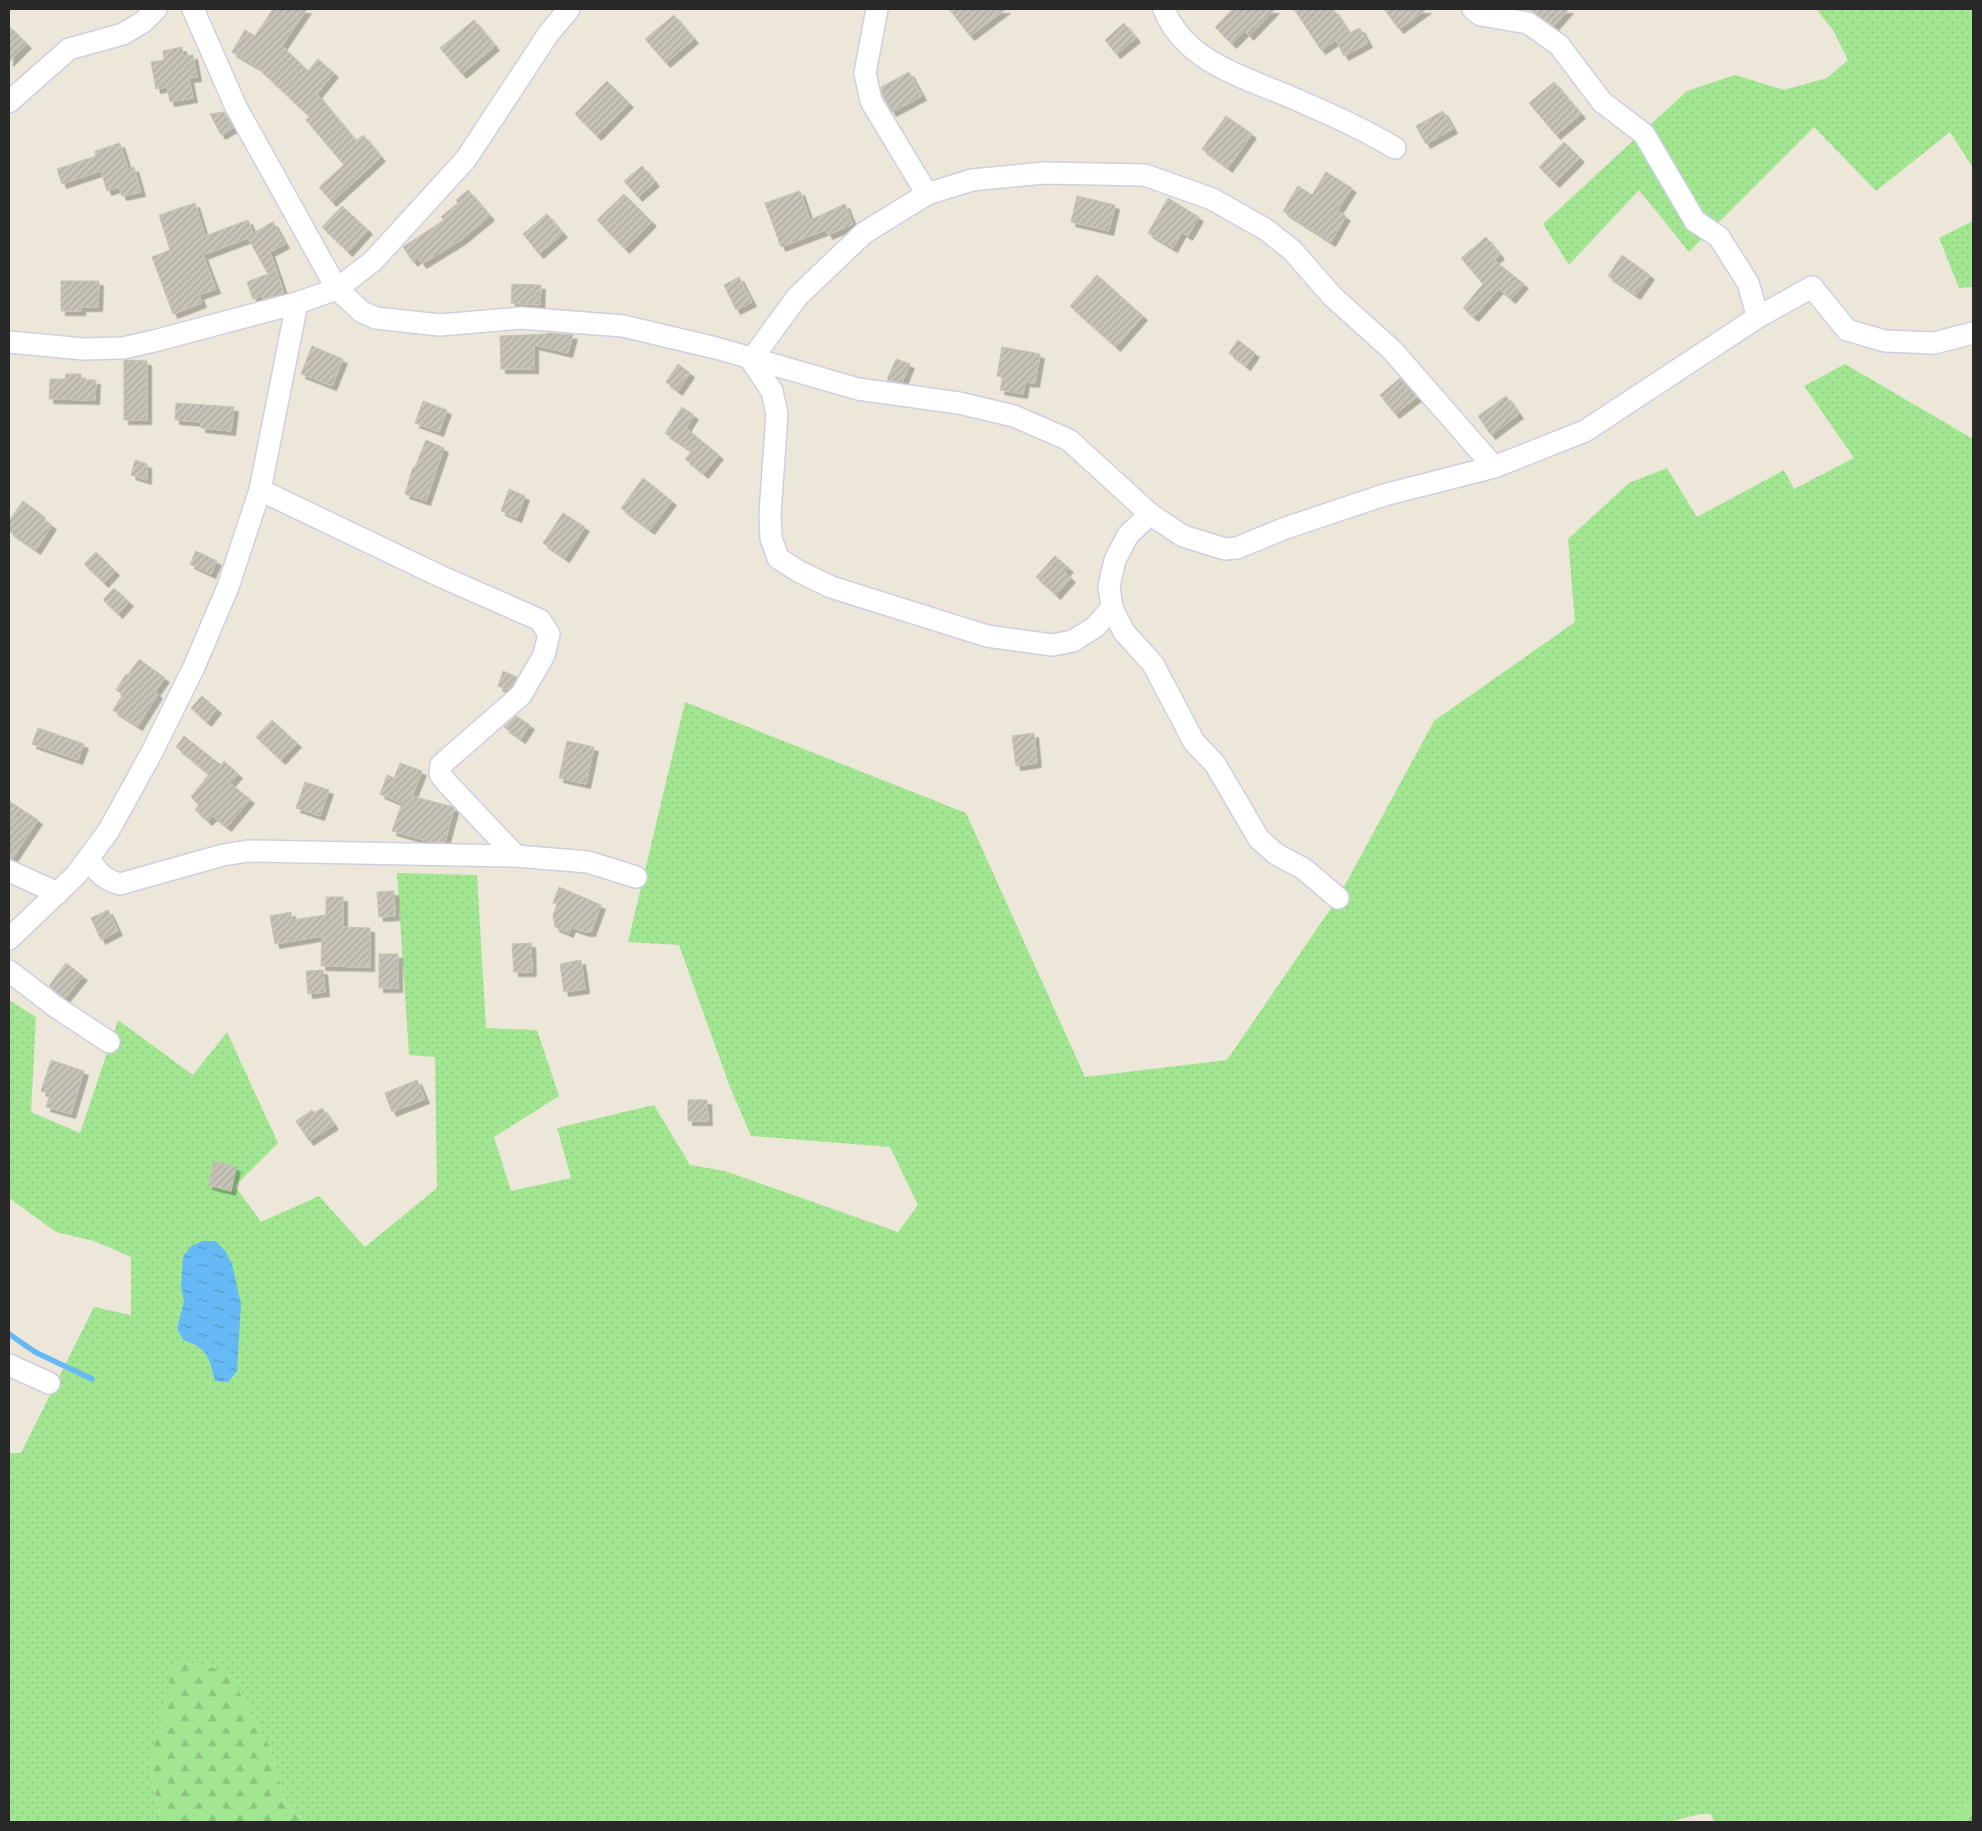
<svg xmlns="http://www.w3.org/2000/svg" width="1982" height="1831" font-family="'Roboto Condensed',sans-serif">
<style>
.grass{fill:url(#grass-dots);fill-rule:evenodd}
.forest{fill:url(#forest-firs)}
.water{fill:url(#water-ripples)}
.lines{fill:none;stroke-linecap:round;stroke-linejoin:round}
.stream{stroke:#65baf5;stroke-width:5.5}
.building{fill:url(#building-hatch);stroke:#c7c3b3;filter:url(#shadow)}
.street-casing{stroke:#cecfe3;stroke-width:24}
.street{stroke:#fff;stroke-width:21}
</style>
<defs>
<pattern id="grass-dots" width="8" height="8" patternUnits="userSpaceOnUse" patternTransform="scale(1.25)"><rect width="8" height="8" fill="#a2e692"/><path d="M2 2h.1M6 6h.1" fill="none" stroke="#8cc57e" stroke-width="1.8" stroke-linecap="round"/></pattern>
<pattern id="forest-firs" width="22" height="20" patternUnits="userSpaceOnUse" patternTransform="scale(1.25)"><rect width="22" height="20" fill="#a2e692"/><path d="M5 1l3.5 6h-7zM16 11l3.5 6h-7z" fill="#8cc57e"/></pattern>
<pattern id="water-ripples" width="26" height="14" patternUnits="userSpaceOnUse" patternTransform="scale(1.25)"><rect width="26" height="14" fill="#65baf5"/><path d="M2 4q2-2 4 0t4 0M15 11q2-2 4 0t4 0" fill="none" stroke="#5397c6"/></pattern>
<pattern id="building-hatch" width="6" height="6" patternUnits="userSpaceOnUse" patternTransform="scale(1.25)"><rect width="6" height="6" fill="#c7c3b9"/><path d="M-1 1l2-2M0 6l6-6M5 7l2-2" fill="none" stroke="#aba89f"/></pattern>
<filter id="shadow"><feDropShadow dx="4.5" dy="4.5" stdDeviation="0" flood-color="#0004"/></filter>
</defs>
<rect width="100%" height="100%" fill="#ece7d9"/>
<g class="grass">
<path d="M1816,9h157v159l-23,-36 -74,59 -62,-64 -125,125 -50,-62 -70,75 -26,-41 144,-133 48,-16 49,15 43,-12 21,-18 -15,-30z"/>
<path d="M1973,221v66l-14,1 -20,-50z"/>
<path d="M1845,364l128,75v1358l-24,25h-235l-3,-8h-11l-31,8h-1364l-20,-19 -14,-54 -122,15 12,58h-152v-369h12l73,-146 37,8v-58l-37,-16 -38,-9 -47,-34v-67l2,-8 -2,-1v-122l27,17 -5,95 49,21 38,-113 75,55 34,-43 51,111 -43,43 26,36 58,-26 46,51 72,-59 -2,-131 -26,-2 -12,-182 80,2 9,153 51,2 22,66 -65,41 17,54 60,-13 -14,-50 97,-23 36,60 35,6 173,61 20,-27 -28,-58 -139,-11 -21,-49 -51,-142 -51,-3 57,-240 281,111 119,264 142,-17 111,-162 96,-177 141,-99 -7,-83 61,-56 38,-15 30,49 87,-47 10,19 60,-31 -50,-72zM184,1301l44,81 -13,-1c-7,-25 -5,-31 -32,-41l-6,-12z"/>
</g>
<g class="forest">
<path d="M175,1658l53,14 43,77 14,54 20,19h-144l-12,-58z"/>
<path d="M1973,1797v25h-24z"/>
</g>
<path class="water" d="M203,1241h13l10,11 6,12 9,40 -4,67 -9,11 -13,-1c-7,-25 -5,-31 -32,-41l-6,-12 7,-27 -3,-14 2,-30 8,-11z"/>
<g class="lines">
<path class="stream" d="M9,1334l26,18 57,27"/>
</g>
<g class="building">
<path d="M273,9h34l-25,37 26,25 10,-12 16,14 -17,21 39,47 7,-6 18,22 -49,45 -13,-15 25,-22 -38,-45 4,-3 -54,-51 -24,-14 13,-22 10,6z"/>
<path d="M949,9h57l-36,27z"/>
<path d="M1233,9h42l-26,27 -4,-5 -13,13 -17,-17z"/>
<path d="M1294,9h39l16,24 11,-5 8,15 -24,13 -8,-16 -15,10z"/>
<path d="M1384,9h43l-28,20z"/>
<path d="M1529,9h40l-15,17z"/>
<path d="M674,15l20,24 -28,24 -21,-24z"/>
<path d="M474,20l21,26 -33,28 -22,-26z"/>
<path d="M1124,23l12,15 -20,16 -11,-14z"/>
<path d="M9,26l18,18 -18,18z"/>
<path d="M182,47l1,9 10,-1 4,22 -8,1 4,20 -23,4 -3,-15 -11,2 -5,-27 13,-2 -1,-9z"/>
<path d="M909,72l13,24 -30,16 -9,-16 -2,-9z"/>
<path d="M607,81l22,22 -32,33 -22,-22z"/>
<path d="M1554,82l27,32 -25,21 -27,-32z"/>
<path d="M1443,111l10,18 -27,15 -10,-18z"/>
<path d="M224,112l9,16 -12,7 -11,-21z"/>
<path d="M1226,116l26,18 -24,34 -26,-19z"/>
<path d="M1564,142l16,16 -25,25 -16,-16z"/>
<path d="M120,143l8,26 6,-2 7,25 -19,4 -3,-9 -12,4 -6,-20 -39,13 -5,-15 39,-13 -1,-5z"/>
<path d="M642,166l13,16 -17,15 -14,-16z"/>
<path d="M1326,172l26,16 -15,23 9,5 -15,26 -48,-31 15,-25 14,9z"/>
<path d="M468,190l22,26 -29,24 -39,24 -4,-6 -5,4 -10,-15 41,-27 -3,-3 17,-14 -2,-3z"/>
<path d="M800,191l10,29 35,-16 8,20 -25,11 -2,-5 -45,17 -16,-44z"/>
<path d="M624,194l28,28 -27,27 -28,-29z"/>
<path d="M1077,196l38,9 -6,26 -38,-9z"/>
<path d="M1168,198l31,19 -11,19 -6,-4 -9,16 -25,-15z"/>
<path d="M195,203l10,33 43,-16 5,13 20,-11 12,22 -15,8 14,41 -21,6 -1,-3 -9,3 -6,-17 21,-8 -20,-36 -45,17 13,34 -17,6 3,8 -29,11 -21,-57 18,-7 -11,-35z"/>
<path d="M342,206l26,24 -20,22 -26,-25z"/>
<path d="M547,214l16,19 -24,21 -16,-20z"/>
<path d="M1486,237l14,18 -6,5 30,24 -13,15 -12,-10 -25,28 -11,-9 20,-24 -22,-26z"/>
<path d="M1622,255l28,20 -14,20 -28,-19z"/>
<path d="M1097,275l46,41 -27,31 -46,-41z"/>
<path d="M739,277l13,25 -16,8 -12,-25z"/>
<path d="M61,281h38l-1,26h-17v4h-20z"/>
<path d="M512,284l29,1 -1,20 -29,-2z"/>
<path d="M547,333l26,2 -5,18 -34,-8v24h-33l-1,-33 47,-2z"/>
<path d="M1238,340l17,13 -9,13 -17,-13z"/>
<path d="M312,346l31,13 -11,27 -31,-12z"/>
<path d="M1002,347l38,7 -5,29 -10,-1 -2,12 -23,-4 3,-13 -6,-1z"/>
<path d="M896,359l14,5 -8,19 -15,-3z"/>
<path d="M124,360l23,1v59h-23z"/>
<path d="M678,364l12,9 -12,18 -12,-9z"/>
<path d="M66,374h15v6h15l-1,20 -46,-1 1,-20h15z"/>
<path d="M1400,378l17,19 -22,17 -15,-19z"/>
<path d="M1506,396l13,18 -28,21 -13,-19z"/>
<path d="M423,401l24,9 -8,22 -24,-9z"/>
<path d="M176,403l58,4 -3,24 -30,-3v-6l-26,-2z"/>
<path d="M682,407l12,8 -8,13 33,27 -15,19 -19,-15 7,-8 -27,-18z"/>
<path d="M426,440l18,8 -18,53 -21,-7 8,-27h2z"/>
<path d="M135,460l12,4v16l-16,-5z"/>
<path d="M643,478l29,23 -22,29 -29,-22z"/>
<path d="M509,489l16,7 -8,22 -16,-7z"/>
<path d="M23,501l18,13 -2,2 13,9 -16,25 -27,-19v-10z"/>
<path d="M563,513l22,14 -20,31 -22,-15z"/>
<path d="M196,551l21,10 -6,13 -21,-10z"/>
<path d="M96,552l19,19 -11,12 -20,-19z"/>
<path d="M1055,556l14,12 -4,4 6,6 -15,17 -20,-18z"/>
<path d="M114,588l15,14 -11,12 -15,-14z"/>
<path d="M139,659l26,19 -10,14 3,2 -20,32 -25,-16 10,-16 -7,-4 10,-16 2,1z"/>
<path d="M503,671l14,6 -9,13 -10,-4z"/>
<path d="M202,696l15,13 -10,13 -16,-14z"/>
<path d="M516,716l14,9 -9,14 -17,-12z"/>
<path d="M272,720l25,23 -16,17 -25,-23z"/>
<path d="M38,728l46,16 -6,16 -46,-16z"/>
<path d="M1034,733l3,30 -21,3 -4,-30z"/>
<path d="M184,736l37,29 3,-4 14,13 -8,9 20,16 -23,28 -14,-11 -5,5 -13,-11 4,-5 -8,-8 18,-23 -33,-27z"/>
<path d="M567,741l27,6 -8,37 -27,-6z"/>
<path d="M400,763l22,8 -10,25 41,11 1,2 -9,33h-14l-39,-11 10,-28 -22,-9 7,-19 7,3z"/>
<path d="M305,782l24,8 -9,26 -24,-8z"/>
<path d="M9,801l29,19 -26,39h-3z"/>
<path d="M559,887l42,18 -10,27h-6l-14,-5 -2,6 -14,-6 -2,-12 4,-11 -4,-1z"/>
<path d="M394,891l1,25 -16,1 -2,-25z"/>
<path d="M326,897h17v30l27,1v39l-49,-1 1,-30 -47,8 -5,-28 21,-4 1,8 34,-5z"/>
<path d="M108,910l10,21 -17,9 -10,-22z"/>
<path d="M531,943l1,29h-18l-2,-28z"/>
<rect x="379" y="954" width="19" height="34"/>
<path d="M581,960l4,29 -21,3 -4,-28z"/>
<path d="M66,963l17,13 -18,22 -16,-12z"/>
<path d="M323,970l2,22 -17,2 -2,-23z"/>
<path d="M51,1060l33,11 -13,43 -25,-7 4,-13 -9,-3z"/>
<path d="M417,1080l8,19 -33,13 -7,-19z"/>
<path d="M688,1100h19l1,21h-20z"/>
<path d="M322,1108l12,17 -25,16 -13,-20 16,-11 2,3z"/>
<path d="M214,1161l22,6 -5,24 -23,-6z"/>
</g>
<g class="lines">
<defs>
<g id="street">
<path d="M193,9l43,98 101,182 25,23 14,6 64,7 81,-7 102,8 93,22 142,41 101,14 55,13 55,24 81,74 33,22 42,13 12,-1 46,-19 101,-34 110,-28 91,-36 173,-114 54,-30 35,43 38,11 49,2 39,-10"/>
<path d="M877,9l-12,64 6,28 56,93"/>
<path d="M1164,9c21,54 83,69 131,90 34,15 69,30 100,49"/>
<path d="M1473,9l8,6 47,8 31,22 43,57 42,32 51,87 24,16 29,46 10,34"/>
<path d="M9,102l60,-53 54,-15 20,-12 13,-13"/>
<path d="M9,342l75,7 39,-1 31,-7 143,-38 40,-14 36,-28 93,-102 83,-126 20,-24"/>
<path d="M260,490l182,87 98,43 9,14 -5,21 -23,40 -80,70 -1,9 6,8 70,74"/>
<path d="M1150,514l-22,21 -13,25 -6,26 3,22 12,24 29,32 41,78 21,22 44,75 17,15 28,15 34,29"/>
<path d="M1112,608l-17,19 -22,14 -21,4 -65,-9 -156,-49 -33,-16 -20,-13 -7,-20 -1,-24 7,-100 -5,-23 -21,-31 46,-63 67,-64 63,-39 45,-14 72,-7 101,2 67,24 53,30 27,21 40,46 61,55 101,116"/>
<path d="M89,858c9,15 14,21 31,26l103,-29 25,-4 268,5 72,6 48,15"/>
<path d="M9,871l49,22"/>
<path d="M9,939l67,-64 33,-45 43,-78 42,-85 34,-80 32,-97 37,-187"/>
<path d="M9,971l47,36 53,35"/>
<path d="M9,1365l40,18"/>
</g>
</defs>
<use href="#street" class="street-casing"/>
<use href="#street" class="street"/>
</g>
<rect width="1982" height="1831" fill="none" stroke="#282828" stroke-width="20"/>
</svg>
